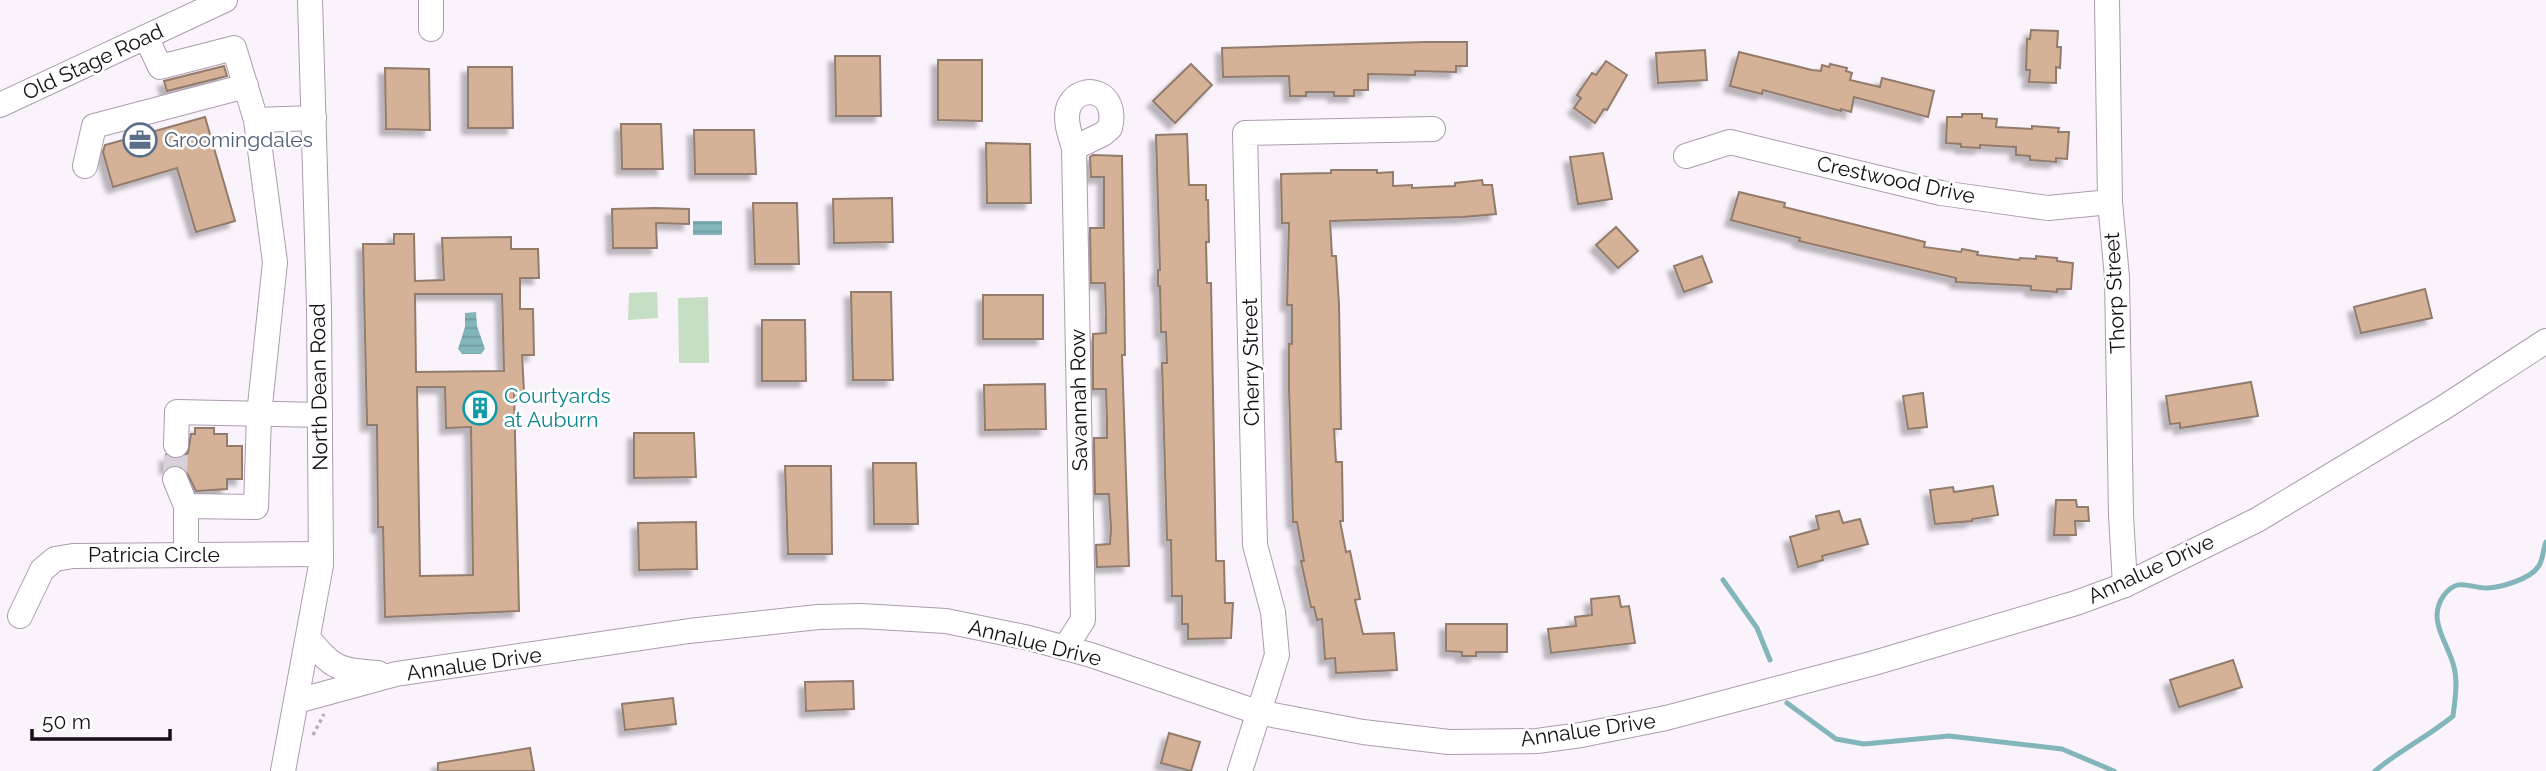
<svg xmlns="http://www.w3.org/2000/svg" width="2546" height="771" font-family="Raleway,sans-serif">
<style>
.green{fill:#c5dec4}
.water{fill:url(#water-rules)}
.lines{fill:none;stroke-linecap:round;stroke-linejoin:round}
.stream{stroke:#83b6bb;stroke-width:5}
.building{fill:#d5b198;stroke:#927b6c;stroke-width:2;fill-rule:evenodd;filter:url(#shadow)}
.minor-tunnel{stroke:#d8d1d9;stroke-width:24;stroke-dasharray:24 12;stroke-linecap:butt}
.minor-casing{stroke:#ad9bb0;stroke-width:26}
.path{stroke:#b6aeb7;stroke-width:3.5;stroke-dasharray:3.5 3.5;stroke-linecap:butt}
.minor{stroke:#fff;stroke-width:24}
.labels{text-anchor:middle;stroke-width:5;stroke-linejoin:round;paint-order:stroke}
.street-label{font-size:21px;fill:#140e15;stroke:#fff}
.service-label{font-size:21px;fill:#4e5e75;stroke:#fff;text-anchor:start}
.culture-label{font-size:21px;fill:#0d838f;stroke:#fff;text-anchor:start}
</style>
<defs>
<pattern id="water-rules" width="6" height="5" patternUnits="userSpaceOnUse" patternTransform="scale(1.75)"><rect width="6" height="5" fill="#83b6bb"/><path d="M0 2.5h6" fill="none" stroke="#709ba0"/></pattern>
<filter id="shadow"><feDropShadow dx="-6" dy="6" stdDeviation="2" flood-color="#0004"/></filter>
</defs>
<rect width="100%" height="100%" fill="#fbf3fc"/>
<g class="green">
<path d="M657,292l1,26 -30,2 1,-27z"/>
<path d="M708,297l1,66h-30l-1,-65z"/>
</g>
<g class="water">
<rect x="693" y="221" width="29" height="14"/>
<path d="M476,312l1,14 8,23 -4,5h-19l-4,-5 7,-22v-14z"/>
</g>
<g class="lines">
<g class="stream">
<path d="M1723,580l34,48 13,32"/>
<path d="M1787,703l49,36 28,5 85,-8 113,13 52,22"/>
<path d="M2375,771c25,-21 54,-35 78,-55 2,-16 5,-34 1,-49 -6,-25 -28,-47 -10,-72 15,-19 26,-6 44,-7 14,-1 42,-9 50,-21 5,-6 5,-18 8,-25"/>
</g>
</g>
<g class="building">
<path d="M2031,30l27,1 -1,16h4l-1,21 -4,-1v16l-27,-1 1,-12h-4l1,-31h3z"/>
<path d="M1425,42h42v24h-11v6l-41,-1v4l-47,-1v16h-14v6h-20v-4h-28v4h-16l-1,-20 -66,1 -1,-29z"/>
<path d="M1705,50l2,30 -49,3 -2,-30z"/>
<path d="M1739,52l73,18 9,1 1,-6 7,2 1,-3 17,4 -1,3 6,2 -2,7 30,7 2,-9 52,13 -6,26 -74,-20 -3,15 -10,-3v2l-78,-21 -1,4 -32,-8z"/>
<path d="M835,56h45l1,60h-45z"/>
<path d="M938,60h44v61l-44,-1z"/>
<path d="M1606,61l21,14 -20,35 -3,-1 -9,14 -21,-15 7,-10 -4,-3 15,-22 4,2z"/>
<path d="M1191,64l21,21 -37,38 -22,-22z"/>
<path d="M224,66l3,10 -60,15 -3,-10z"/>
<path d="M468,67h44l1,61h-45z"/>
<path d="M385,68l44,1 1,61 -44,-1z"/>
<path d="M1962,114h20v4l15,1 -1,8 36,2v-3l27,2 -1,4h11l-2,27 -11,-1v4l-26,-2v-4l-14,-1v-8l-36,-2v3l-19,-1v-3l-15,-1 1,-26h15z"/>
<path d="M205,117l30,104 -39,11 -19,-64 -64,19 -10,-35 2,-7z"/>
<path d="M621,124h40l2,45h-41z"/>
<path d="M694,130h60l2,44h-61z"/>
<path d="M1187,134l2,51h17v15h2l1,42h-3l1,41h4l5,278h8l1,42h8l-2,35 -43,1v-15h-6v-28h-10l-1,-56h-4l-5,-177h5l-1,-31h-5l-1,-46h-2v-16h2l-4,-135z"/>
<path d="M986,143l44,1 1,59h-44z"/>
<path d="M1603,153l9,46 -34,5 -8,-47z"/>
<path d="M1093,155l29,1 3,199h-3l7,211 -32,1 -1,-22 14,-1 1,-16 -2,-34h-14l-1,-56h13v-16l-1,-33h-13v-55l13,-1v-16l-1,-34h-14l-1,-55h14v-51h-13l-1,-20z"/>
<path d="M1331,170h46v3l16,-1v14l19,-1v3l43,-2v-3l27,-3 1,5h9l4,29 -33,3 -133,4 2,35h4l3,48 2,125h-7l2,33h6l1,59h-3l6,31 4,-1 10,48 -5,1 8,34 31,-1 3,37 -61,3 -1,-15 -10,1 -3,-40 -5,1 -3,-13h-3l-10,-46h3l-7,-39h-4l-4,-133v-45h3v-39h-5l2,-82h-7l-1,-49 50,-1z"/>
<path d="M1739,192l46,11 -1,4 141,35 -1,5 37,5 1,-3 16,3 -1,3 42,5 1,-2 16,1v-3l21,2v3l16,2 -2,26h-14v3l-26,-2v-4l-75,-4v-4l-157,-37 1,-3 -69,-18z"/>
<path d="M892,198l1,44 -59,1 -1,-44z"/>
<path d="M753,203h44l2,61h-44z"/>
<path d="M655,208l34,1v15l-33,-1 1,25h-44l-1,-39z"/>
<path d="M1616,227l22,24 -20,17 -22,-23z"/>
<path d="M394,234h20l1,47 29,-1 -2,-42 69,-1v12h27l1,29h-19v31h13l1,46h-12l2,36h-10l5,220 -134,6 -2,-90h-5l-1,-102h-10l-4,-181h31zM415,294h87l2,77 -88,1zM417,387h28l1,41 25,-1 2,148 -53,1z"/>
<path d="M1702,256l10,26 -28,10 -10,-26z"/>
<path d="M2425,289l7,29 -71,15 -7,-26z"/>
<path d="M851,292h40l2,88h-40z"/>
<rect x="983" y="295" width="60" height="44"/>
<path d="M762,320h43l1,61h-44z"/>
<path d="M2251,382l7,34 -78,12v-5l-10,1 -4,-28z"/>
<path d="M1045,384l1,45 -61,1 -1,-45z"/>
<path d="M1923,393l4,34 -19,2 -5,-33z"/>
<path d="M195,428h19v6h13v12h15v33h-15v10l-31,2 -12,-24 -8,-3 -10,4v-13l10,5 12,-7 3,-19h4z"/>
<path d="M634,433h60l2,44 -62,1z"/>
<path d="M873,463h43l2,61h-44z"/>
<path d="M785,466h46l1,88h-44z"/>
<path d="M1993,486l5,29 -26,4v2l-37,3 -5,-34 23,-3 1,5z"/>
<path d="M2056,500h20l1,7h11l1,14h-14l1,14h-22z"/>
<path d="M1839,511l4,12 17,-4 8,25 -46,12 1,4 -25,7 -8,-30 29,-8 -3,-13z"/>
<path d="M696,522l1,47 -58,1 -1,-47z"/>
<path d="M1619,596l2,11 8,-1 6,37 -84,10 -3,-24 28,-3 -1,-9 17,-2 -1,-16z"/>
<path d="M1446,624h61v28h-31v4h-14v-4l-16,-1z"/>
<path d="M2233,660l9,27 -63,20 -9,-27z"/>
<path d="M853,681l1,28 -48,2 -1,-29z"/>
<path d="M673,698l3,26 -51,6 -3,-26z"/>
<path d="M1169,733l31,9 -9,29 -30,-8z"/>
<path d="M530,748l4,23h-96v-8z"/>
</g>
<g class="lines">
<path class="minor-tunnel" d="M175,479l1,-34"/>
<defs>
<g id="minor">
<path d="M431,0v29"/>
<path d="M2107,0l3,202 7,75 4,238 4,70"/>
<path d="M146,37l14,30 74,-19 22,72 19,142 -16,153 -3,92 -70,-1v49"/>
<path d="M0,105l225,-105"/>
<path d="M256,120l58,-2"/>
<path d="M1686,156l44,-14 211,51 107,15 62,-6"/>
<path d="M85,166l9,-40 152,-40"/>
<path d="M176,445l1,-33 143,3"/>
<path d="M175,479l11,27"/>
<path d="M20,616l22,-46 13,-11 18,-3 248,-2"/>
<path d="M308,638c26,31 29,32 70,35"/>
<path d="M1065,648l18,-28 -9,-472c-4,-13 -11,-31 -4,-44 13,-22 49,-13 40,24l-7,6 -29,14"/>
<path d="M297,701l99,-27 293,-43 129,-14 43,-1 85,5 83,17 62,17 166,57 106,20 86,10 88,-1 44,-6 85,-17 208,-55 202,-60 49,-18 132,-65 186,-112 103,-67"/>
<path d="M283,771l38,-206 -2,-258 -9,-307"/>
<path d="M1240,771l37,-116 -4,-43 -18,-67 -10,-412 188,-4"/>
</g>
</defs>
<use href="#minor" class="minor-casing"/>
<path class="path" d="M313,735l11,-21"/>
<use href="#minor" class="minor"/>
</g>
<defs>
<symbol id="office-ring" viewBox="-11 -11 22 22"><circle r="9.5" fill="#fff" stroke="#5c6f8a" stroke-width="1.5"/><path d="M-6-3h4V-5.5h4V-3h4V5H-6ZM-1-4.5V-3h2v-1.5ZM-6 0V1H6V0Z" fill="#5c6f8a"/></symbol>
<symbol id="building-ring" viewBox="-11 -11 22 22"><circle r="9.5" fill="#fff" stroke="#0f9aa8" stroke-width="1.5"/><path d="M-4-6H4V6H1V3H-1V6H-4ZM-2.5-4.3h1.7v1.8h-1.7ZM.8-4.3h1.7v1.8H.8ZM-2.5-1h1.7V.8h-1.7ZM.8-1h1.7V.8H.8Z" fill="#0f9aa8"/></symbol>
</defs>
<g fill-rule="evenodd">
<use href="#office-ring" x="121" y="121" width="38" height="38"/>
<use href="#building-ring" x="461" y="389" width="38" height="38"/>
</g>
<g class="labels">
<g class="street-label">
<text transform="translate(93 62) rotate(-25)" y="7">Old Stage Road</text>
<text transform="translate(1896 180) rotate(12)" y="7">Crestwood Drive</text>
<text transform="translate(2115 293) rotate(-93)" y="7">Thorp Street</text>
<text transform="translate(1251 362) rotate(-91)" y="7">Cherry Street</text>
<text transform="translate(319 387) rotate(-91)" y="7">North Dean Road</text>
<text transform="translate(1079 400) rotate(-91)" y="7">Savannah Row</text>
<text x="154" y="562">Patricia Circle</text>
<text transform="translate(2151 569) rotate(-25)" y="7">Annalue Drive</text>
<text transform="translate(1035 643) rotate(14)" y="7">Annalue Drive</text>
<text transform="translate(474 664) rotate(-8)" y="7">Annalue Drive</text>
<text transform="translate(1588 730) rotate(-8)" y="7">Annalue Drive</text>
</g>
<g class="service-label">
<text x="164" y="147">Groomingdales</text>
</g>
<g class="culture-label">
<text x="504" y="403">Courtyards<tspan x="504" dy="24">at Auburn</tspan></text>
</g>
</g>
<path d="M32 729v10h138v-10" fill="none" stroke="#140e15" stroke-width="3.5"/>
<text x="42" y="729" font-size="21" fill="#140e15" stroke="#ffffff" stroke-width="5" paint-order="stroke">50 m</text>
</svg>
